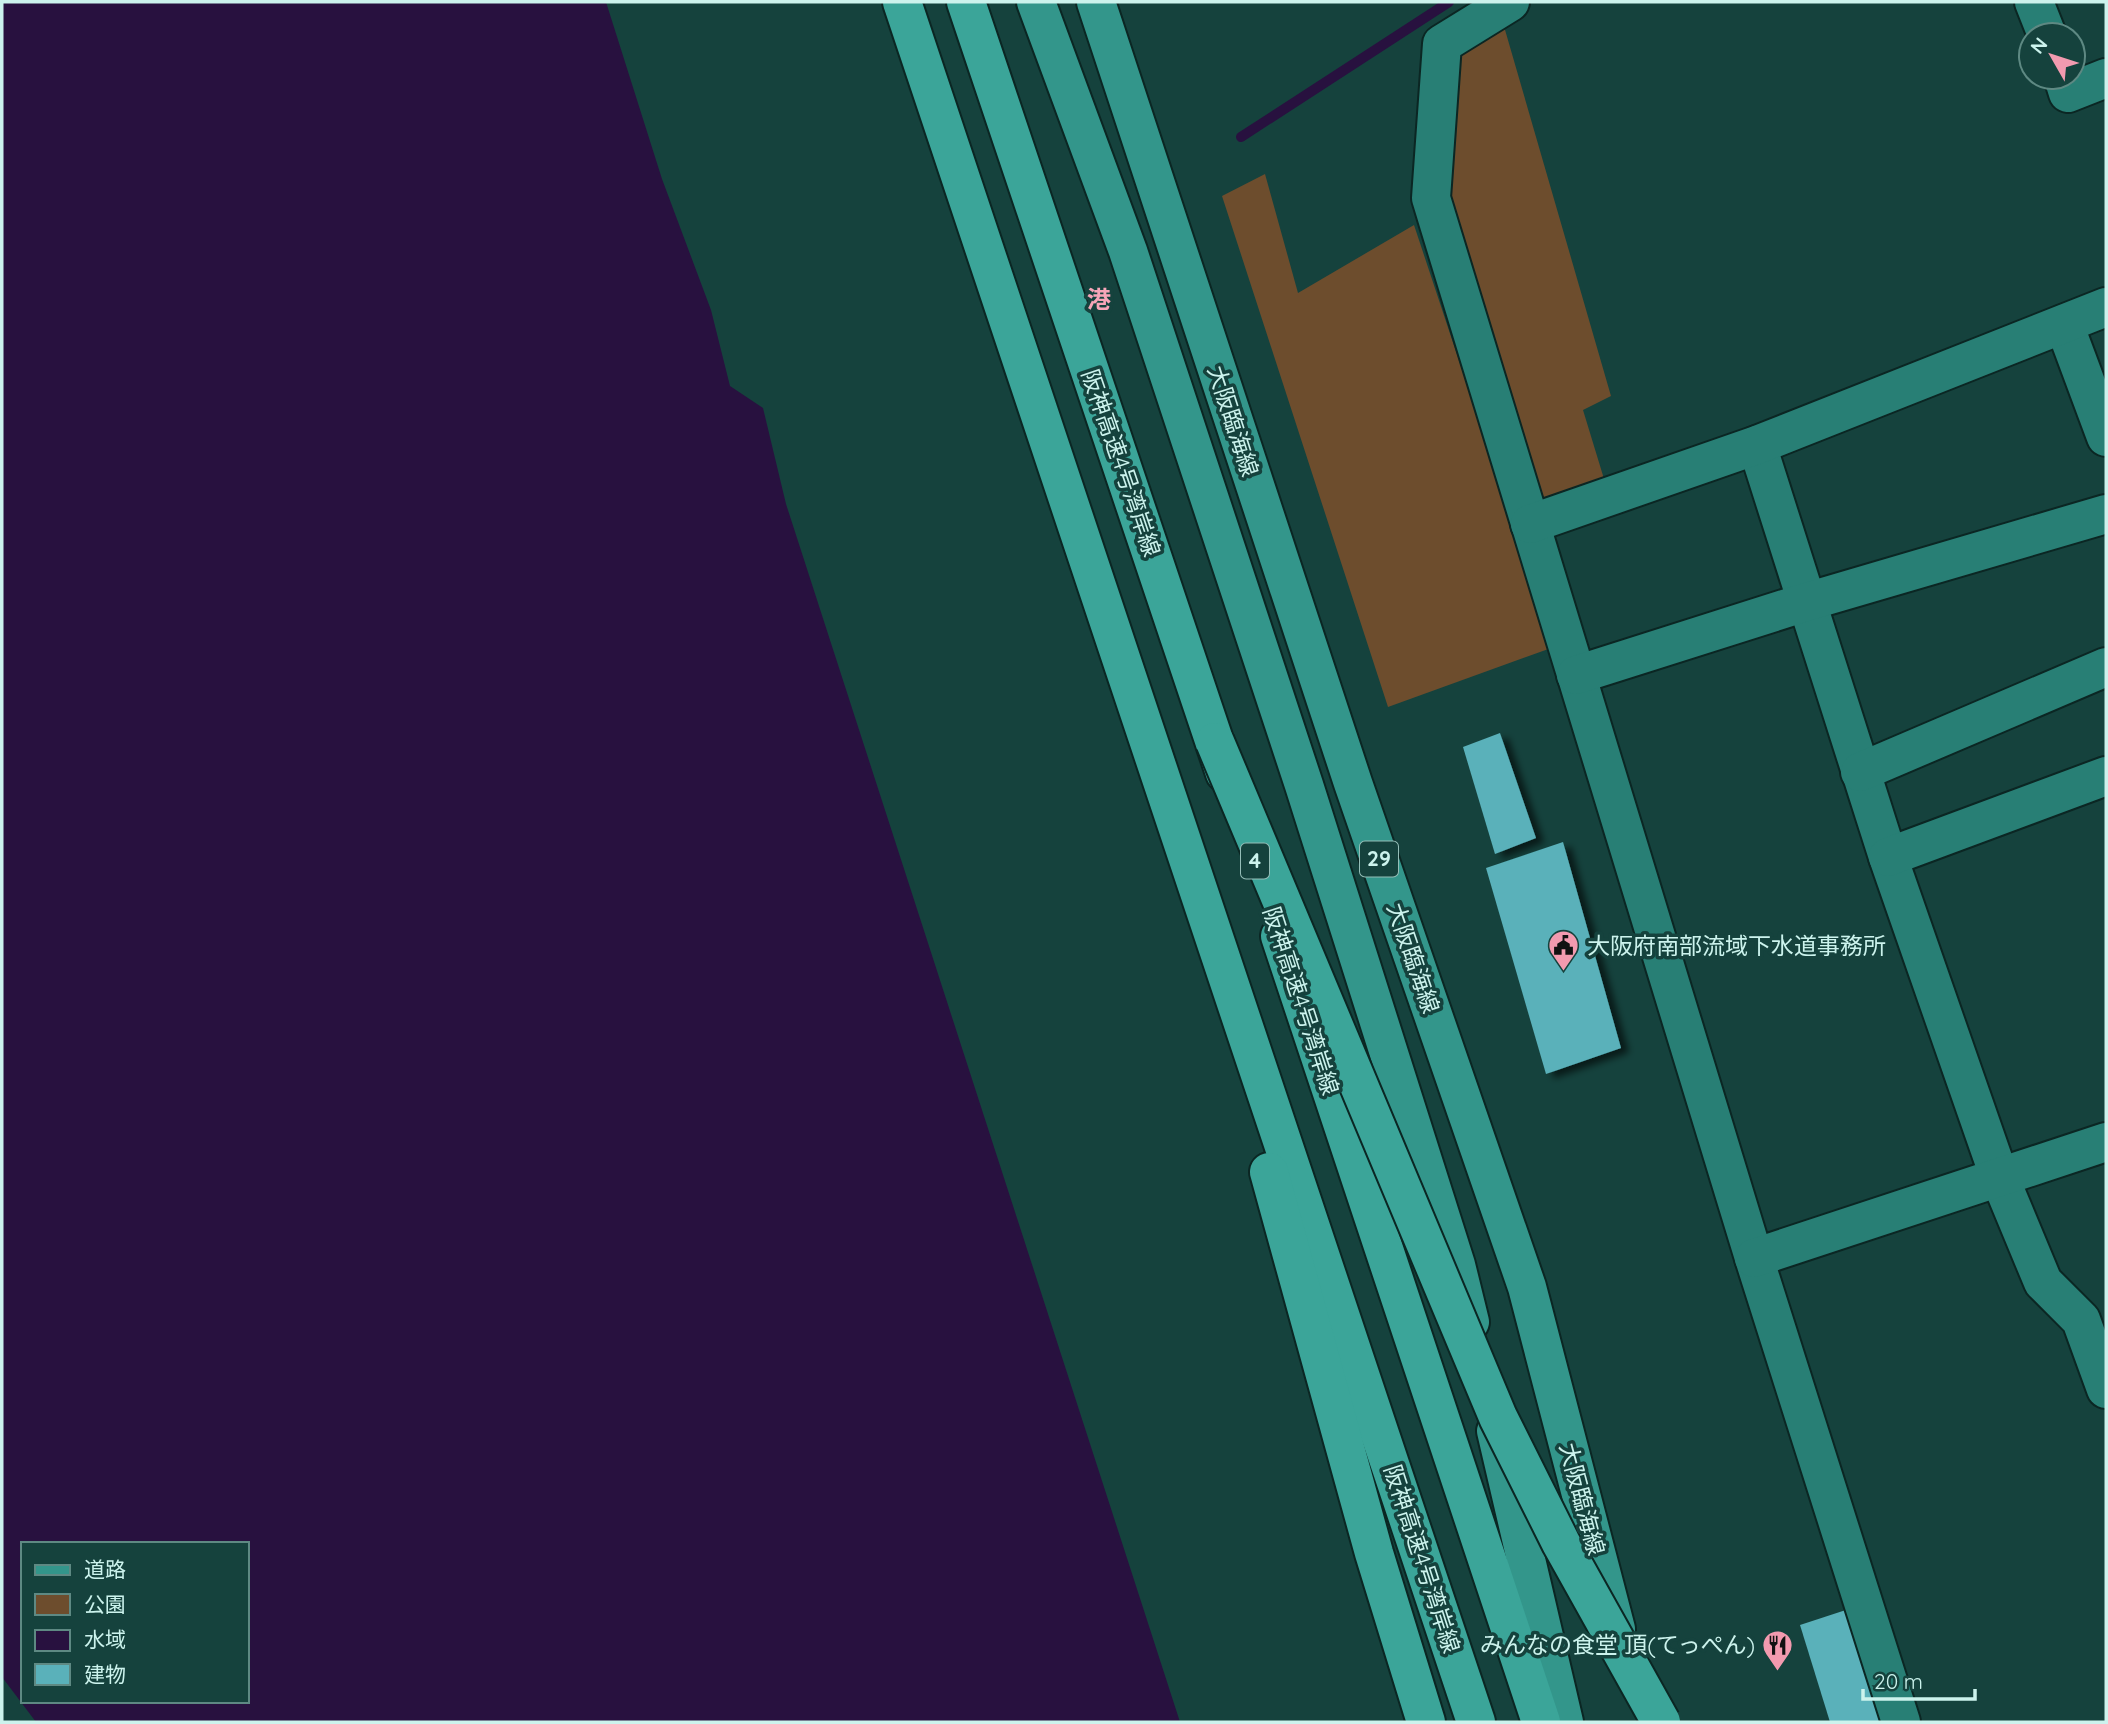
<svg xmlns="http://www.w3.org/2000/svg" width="2108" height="1724" font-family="Quicksand,'Noto Sans JP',sans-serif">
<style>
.green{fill:#6d4d2d}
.water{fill:#28113f;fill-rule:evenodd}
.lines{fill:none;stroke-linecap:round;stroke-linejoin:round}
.stream{stroke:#28113f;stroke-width:10}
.building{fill:#5ab1ba;filter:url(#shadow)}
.minor-casing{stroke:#0b2623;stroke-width:42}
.primary-casing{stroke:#0b2623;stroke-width:42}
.motorway-casing{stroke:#0b2623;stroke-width:42}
.minor{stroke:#287f75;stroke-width:38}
.primary{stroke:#33968b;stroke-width:38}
.motorway{stroke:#3ba599;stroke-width:38}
.motorway-bridge-casing{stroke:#0b2623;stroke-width:42;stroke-linecap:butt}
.motorway-bridge{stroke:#3ba599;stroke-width:38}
.labels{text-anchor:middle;stroke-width:7;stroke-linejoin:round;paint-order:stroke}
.shield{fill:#15423d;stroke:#95beb8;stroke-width:2}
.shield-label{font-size:21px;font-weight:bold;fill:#ccf3ed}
.street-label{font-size:23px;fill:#ccf3ed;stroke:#15423d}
.poi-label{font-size:23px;fill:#ccf3ed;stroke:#15423d;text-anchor:start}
.neighbourhood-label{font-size:24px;font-weight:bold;fill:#f7a5b8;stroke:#15423d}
</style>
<defs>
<filter id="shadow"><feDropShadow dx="8" dy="4.5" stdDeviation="3.5" flood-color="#0009"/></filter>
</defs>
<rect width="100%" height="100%" fill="#15423d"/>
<g class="green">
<path d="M1501,16l110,380 -28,14 25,82 -77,31 -93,-327 12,-148z"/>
<path d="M1265,174l33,119 116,-68 140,422 -166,60 -166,-511z"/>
</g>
<path class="water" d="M2,2h604l56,177 49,131 19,76 33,22 23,96 394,1218h-1144l-34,-45zM23,1544h224v157h-224z"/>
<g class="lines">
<path class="stream" d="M1241,137l208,-135"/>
</g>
<g class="building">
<path d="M1500,733l36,105 -41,16 -32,-107z"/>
<path d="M1563,842l58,206 -75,26 -60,-206z"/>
<path d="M1852,1608l35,114h-57l-30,-97z"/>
</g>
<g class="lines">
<defs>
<g id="minor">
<path d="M1510,2l-68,42 -11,154 323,1060 147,464"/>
<path d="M2034,2l13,33"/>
<path d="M2063,77l5,16 38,-15"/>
<path d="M2064,324l42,113"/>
<path d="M1757,445l131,412 111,319 44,106 38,38 25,69"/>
<path d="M1530,524l227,-79 349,-138"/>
<path d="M1576,675l230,-73 300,-88"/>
<path d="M1860,772l246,-105"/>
<path d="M1888,857l218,-81"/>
<path d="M1754,1258l352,-116"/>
</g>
<g id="primary">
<path d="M1036,2l92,249 176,534 152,480 14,57"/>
<path d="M1096,2l257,781 174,504 89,342"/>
<path d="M1496,1431l68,291"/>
</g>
<g id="motorway">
<path d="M902,2l574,1720"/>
<path d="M966,2l259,771"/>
<path d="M1280,936l261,786"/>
<path d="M1269,1172l105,381 52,169"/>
</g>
</defs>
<use href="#minor" class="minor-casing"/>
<use href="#primary" class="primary-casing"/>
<use href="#motorway" class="motorway-casing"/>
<use href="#minor" class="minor"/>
<use href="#primary" class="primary"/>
<use href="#motorway" class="motorway"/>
<defs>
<path id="motorway-bridge" d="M1215,742l283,675 63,126 100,179"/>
</defs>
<use href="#motorway-bridge" class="motorway-bridge-casing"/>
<use href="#motorway-bridge" class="motorway-bridge"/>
</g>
<defs>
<symbol id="civic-pin" viewBox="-11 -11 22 30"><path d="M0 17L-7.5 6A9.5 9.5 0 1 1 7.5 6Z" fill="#f29aaf" stroke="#15423d"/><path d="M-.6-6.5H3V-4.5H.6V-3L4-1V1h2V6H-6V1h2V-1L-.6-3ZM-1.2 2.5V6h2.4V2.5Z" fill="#111"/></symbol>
<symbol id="restaurant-pin" viewBox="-11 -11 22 30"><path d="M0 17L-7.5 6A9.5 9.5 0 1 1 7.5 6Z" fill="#f29aaf" stroke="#15423d"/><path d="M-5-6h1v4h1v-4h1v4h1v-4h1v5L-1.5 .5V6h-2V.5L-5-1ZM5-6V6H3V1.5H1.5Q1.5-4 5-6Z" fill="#111"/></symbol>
</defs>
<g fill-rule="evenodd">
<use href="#civic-pin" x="1546" y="928" width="35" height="47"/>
<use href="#restaurant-pin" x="1760" y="1628" width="35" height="47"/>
</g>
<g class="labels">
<g class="shield">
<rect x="1360" y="841.5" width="38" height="35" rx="5"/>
<rect x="1241" y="843.5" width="28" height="35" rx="5"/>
</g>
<g class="shield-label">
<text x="1379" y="866">29</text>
<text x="1255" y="868">4</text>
</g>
<g class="street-label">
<text transform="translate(1233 421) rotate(72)" y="8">大阪臨海線</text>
<text transform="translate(1121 463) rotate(71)" y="8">阪神高速4号湾岸線</text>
<text transform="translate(1413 958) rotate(71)" y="8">大阪臨海線</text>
<text transform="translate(1301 1001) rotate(72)" y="8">阪神高速4号湾岸線</text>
<text transform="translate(1582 1499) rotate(75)" y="8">大阪臨海線</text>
<text transform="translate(1422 1559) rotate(72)" y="8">阪神高速4号湾岸線</text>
</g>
<g class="poi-label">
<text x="1587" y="954">大阪府南部流域下水道事務所</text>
<text x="1755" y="1653" text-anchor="end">みんなの食堂 頂(てっぺん)</text>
</g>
<g class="neighbourhood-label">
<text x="1099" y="308">港</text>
</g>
</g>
<rect width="2108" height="1724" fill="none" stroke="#ccf3ed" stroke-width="7"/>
<rect x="21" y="1542" width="228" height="161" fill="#15423d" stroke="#5e8983" stroke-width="2"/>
<rect x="35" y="1565" width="35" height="10" fill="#33968b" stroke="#5e8983" stroke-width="2"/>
<text x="84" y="1577" font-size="21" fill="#ccf3ed">道路</text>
<rect x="35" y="1594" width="35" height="21" fill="#6d4d2d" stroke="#5e8983" stroke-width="2"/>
<text x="84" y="1612" font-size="21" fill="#ccf3ed">公園</text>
<rect x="35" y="1630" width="35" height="21" fill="#28113f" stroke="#5e8983" stroke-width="2"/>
<text x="84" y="1647" font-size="21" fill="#ccf3ed">水域</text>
<rect x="35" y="1664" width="35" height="21" fill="#5ab1ba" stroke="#5e8983" stroke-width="2"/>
<text x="84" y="1682" font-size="21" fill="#ccf3ed">建物</text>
<g transform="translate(2052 56) rotate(309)"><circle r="33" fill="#15423d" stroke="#5e8983" stroke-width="2"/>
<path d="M0-5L12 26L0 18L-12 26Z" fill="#f29aaf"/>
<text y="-10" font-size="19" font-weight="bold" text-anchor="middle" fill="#ccf3ed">N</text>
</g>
<path d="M1863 1689v10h112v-10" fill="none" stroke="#ccf3ed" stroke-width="3.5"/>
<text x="1874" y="1689" font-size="21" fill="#ccf3ed" stroke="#15423d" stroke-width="5" paint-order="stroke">20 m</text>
</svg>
